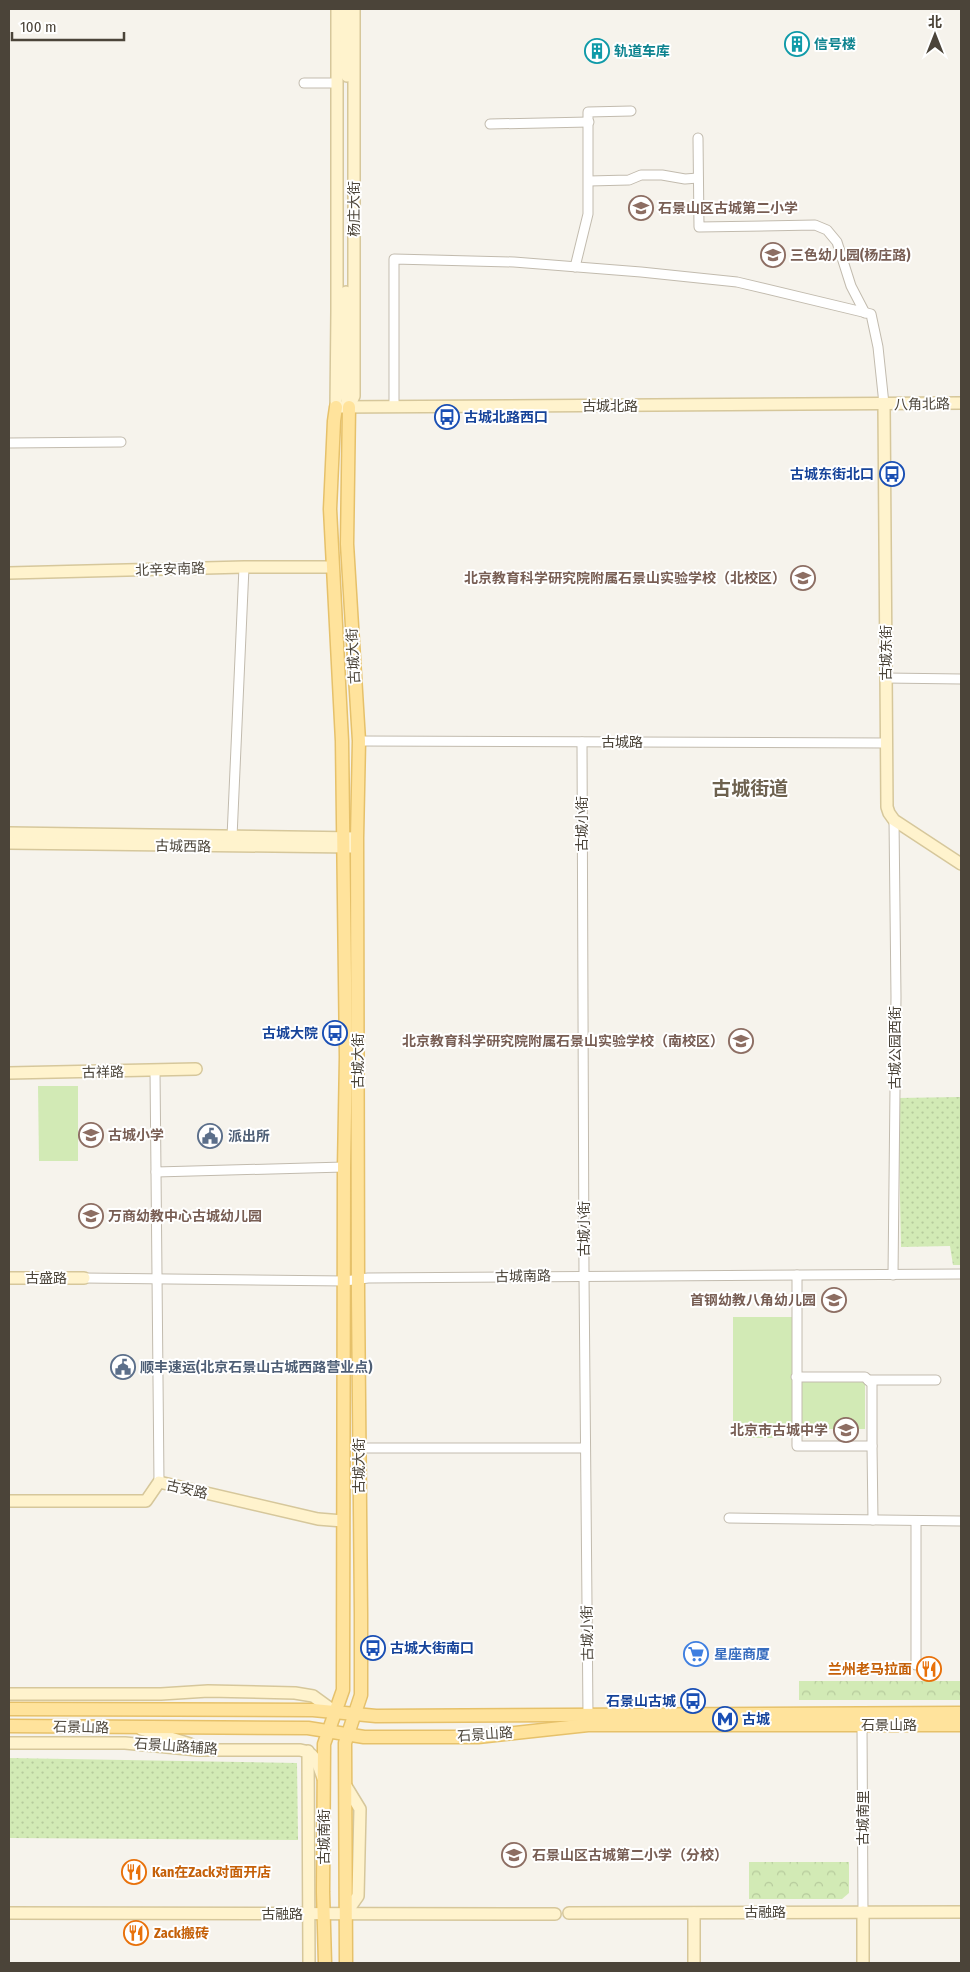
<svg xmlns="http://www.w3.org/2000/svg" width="970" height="1972" font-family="'Fira Sans Condensed','Noto Sans SC',sans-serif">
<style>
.grass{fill:#d2eab5}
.forest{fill:url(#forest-crowns)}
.park{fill:url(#park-dots)}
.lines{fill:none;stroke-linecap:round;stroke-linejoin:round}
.street-casing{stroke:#c2bbae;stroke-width:11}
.secondary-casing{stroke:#d6c79b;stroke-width:14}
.primary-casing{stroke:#e6c16a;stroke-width:15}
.street{stroke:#fff;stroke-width:9}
.secondary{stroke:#fff3cd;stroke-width:11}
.primary{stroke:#ffe39c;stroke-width:12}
.labels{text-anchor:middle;stroke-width:4;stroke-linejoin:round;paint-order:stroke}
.culture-label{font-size:14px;font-weight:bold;fill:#0d838f;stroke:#fff;text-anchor:start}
.education-label{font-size:14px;font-weight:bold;fill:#785e54;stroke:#fff;text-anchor:start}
.street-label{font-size:14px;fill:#4b4439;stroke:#fff}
.transit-label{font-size:14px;font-weight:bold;fill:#164399;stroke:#fff;text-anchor:start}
.service-label{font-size:14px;font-weight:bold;fill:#4e5e75;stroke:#fff;text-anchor:start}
.shop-label{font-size:14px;font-weight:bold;fill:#366cbe;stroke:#fff;text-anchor:start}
.food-label{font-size:14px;font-weight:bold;fill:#c56008;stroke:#fff;text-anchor:start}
.district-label{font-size:19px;font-weight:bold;fill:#6e6250;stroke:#fff}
</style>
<defs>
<pattern id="forest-crowns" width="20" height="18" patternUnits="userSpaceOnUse" patternTransform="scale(1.25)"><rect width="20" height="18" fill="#d2eab5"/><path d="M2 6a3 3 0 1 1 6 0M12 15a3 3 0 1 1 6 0" fill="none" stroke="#b6ca9c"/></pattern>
<pattern id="park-dots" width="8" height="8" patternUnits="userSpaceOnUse" patternTransform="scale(1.25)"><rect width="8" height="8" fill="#d2eab5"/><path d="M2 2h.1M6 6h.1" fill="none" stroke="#b6ca9c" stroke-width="1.8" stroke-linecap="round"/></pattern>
</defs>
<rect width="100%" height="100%" fill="#f6f3ec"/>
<g class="grass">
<path d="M38,1086h40v75h-39z"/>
<path d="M733,1317h61v105l-12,16h-49z"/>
<rect x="799" y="1382" width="66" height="47"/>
</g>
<g class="forest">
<rect x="799" y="1681" width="162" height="19"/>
<path d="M749,1862h100v31l-7,6h-93z"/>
</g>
<g class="park">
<path d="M961,1097v168h-8l-3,-19 -49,1 -3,-149z"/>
<path d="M9,1758l288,5 1,77 -289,-2z"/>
</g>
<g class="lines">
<defs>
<g id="street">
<path d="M304,83h33"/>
<path d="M490,124l99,-2"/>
<path d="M698,138l1,89 116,-2 12,5 10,12 14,44 14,27"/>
<path d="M589,181l40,-1 12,-5h21l23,4 13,-1"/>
<path d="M575,267l13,-53v-102l43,-1"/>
<path d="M394,407v-148l120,3 127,10 96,10 134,32 7,33 6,57"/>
<path d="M9,443l112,-1"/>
<path d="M886,678l75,1"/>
<path d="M359,741l527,2"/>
<path d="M582,742l2,534 4,439"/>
<path d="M232,837l12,-270"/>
<path d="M155,1071l1,101 188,-5"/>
<path d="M156,1172l3,310"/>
<path d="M893,1275l3,-278 -2,-177"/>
<path d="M84,1278l261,3 23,-3 593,-4"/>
<path d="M796,1377h69l7,7v62h-75v-171"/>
<path d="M868,1380h68"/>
<path d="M872,1446l1,74"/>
<path d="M359,1448h226"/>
<path d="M729,1518l232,3"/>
<path d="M916,1521v144"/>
<path d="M862,1725l1,187"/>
</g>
<g id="secondary">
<path d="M337,9v302l-1,96 625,-4"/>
<path d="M345,9l2,67"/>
<path d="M346,292v104l3,11"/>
<path d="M884,404l3,403 2,6 5,7 67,44"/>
<path d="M349,407l5,-11v-387"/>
<path d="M9,573l235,-6h88"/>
<path d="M9,833l348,5"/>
<path d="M9,843l343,4"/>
<path d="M9,1073l187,-4"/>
<path d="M9,1278h75"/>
<path d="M9,1501h137l13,-19 159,37 25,2"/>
<path d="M9,1694h152l47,-3 87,2 18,3 22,16"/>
<path d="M141,1729l49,15"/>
<path d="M9,1743h116l73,7h102c16,2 18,15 23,28"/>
<path d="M308,1751l1,212"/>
<path d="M346,1786l14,23 -2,87 -12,17"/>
<path d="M863,1912v51"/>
<path d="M9,1913l546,1"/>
<path d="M569,1913l392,-1"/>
<path d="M694,1913v50"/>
</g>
<g id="primary">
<path d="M9,1709l304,1 63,6 585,-3"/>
<path d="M9,1726l299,2 56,9h114l110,-12h373"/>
<path d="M325,1963l-2,-71 1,-148 19,-54 1,-523 2,-110 -4,-316 -12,-232 4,-88 2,-14"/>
<path d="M346,1963l-1,-220 16,-48v-81l-3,-319 -1,-457 2,-97 -12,-197 2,-137"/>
</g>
</defs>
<use href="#street" class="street-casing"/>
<use href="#secondary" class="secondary-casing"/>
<use href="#primary" class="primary-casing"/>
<use href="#street" class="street"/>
<use href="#secondary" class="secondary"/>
<use href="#primary" class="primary"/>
</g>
<defs>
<symbol id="building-ring" viewBox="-11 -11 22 22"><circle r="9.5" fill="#fff" stroke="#0f9aa8" stroke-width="1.5"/><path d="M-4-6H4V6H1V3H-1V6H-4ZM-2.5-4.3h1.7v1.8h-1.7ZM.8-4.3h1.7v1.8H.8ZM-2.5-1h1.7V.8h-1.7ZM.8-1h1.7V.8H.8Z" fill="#0f9aa8"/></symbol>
<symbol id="school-ring" viewBox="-11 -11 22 22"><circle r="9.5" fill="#fff" stroke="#8d6e63" stroke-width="1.5"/><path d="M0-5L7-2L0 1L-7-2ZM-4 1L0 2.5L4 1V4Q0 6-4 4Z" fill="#8d6e63"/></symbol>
<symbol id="bus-ring" viewBox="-11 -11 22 22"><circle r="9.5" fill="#fff" stroke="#1a4fb4" stroke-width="1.5"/><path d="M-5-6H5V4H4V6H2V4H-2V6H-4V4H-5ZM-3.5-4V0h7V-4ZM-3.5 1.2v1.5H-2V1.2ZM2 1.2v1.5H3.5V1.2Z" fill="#1a4fb4"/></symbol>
<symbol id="civic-ring" viewBox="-11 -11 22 22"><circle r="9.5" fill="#fff" stroke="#5c6f8a" stroke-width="1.5"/><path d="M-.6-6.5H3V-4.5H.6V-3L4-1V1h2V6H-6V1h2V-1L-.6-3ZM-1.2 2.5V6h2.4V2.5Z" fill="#5c6f8a"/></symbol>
<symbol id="supermarket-ring" viewBox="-11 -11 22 22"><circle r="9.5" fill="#fff" stroke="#3f7fe0" stroke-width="1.5"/><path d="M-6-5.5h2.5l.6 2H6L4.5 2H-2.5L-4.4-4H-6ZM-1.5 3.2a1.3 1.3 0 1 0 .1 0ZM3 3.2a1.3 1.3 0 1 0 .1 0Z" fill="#3f7fe0"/></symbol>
<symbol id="restaurant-ring" viewBox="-11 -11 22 22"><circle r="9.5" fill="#fff" stroke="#e8710a" stroke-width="1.5"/><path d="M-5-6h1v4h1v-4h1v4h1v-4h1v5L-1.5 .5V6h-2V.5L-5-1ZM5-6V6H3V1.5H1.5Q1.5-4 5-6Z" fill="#e8710a"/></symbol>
<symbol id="metro-ring" viewBox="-11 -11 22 22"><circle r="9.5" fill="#fff" stroke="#1a4fb4" stroke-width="1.5"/><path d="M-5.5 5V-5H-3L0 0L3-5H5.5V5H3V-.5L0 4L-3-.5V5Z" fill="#1a4fb4"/></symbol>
</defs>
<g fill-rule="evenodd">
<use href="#building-ring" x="783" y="30" width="28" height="28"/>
<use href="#building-ring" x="583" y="37" width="28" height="28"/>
<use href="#school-ring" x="627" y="194" width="28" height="28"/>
<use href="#school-ring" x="759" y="241" width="28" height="28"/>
<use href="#bus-ring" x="433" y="403" width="28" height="28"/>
<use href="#bus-ring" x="878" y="460" width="28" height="28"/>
<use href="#school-ring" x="789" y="564" width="28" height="28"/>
<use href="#bus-ring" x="321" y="1019" width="28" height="28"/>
<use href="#school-ring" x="727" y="1027" width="28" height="28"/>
<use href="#school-ring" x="77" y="1121" width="28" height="28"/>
<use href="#civic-ring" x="196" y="1122" width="28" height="28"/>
<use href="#school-ring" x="77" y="1202" width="28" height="28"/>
<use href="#school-ring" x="820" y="1286" width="28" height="28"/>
<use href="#civic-ring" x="109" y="1353" width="28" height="28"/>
<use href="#school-ring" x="832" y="1416" width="28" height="28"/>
<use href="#bus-ring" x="359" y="1634" width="28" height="28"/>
<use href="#supermarket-ring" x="682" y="1640" width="28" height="28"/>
<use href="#restaurant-ring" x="915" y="1655" width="28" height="28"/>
<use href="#bus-ring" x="679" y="1687" width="28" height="28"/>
<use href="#metro-ring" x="711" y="1705" width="28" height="28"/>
<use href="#school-ring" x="500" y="1841" width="28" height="28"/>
<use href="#restaurant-ring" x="120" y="1858" width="28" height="28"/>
<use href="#restaurant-ring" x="122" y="1919" width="28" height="28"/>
</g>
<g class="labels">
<g class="culture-label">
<text x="814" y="49">信号楼</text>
<text x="614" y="56">轨道车库</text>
</g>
<g class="education-label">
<text x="658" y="213">石景山区古城第二小学</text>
<text x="790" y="260">三色幼儿园(杨庄路)</text>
<text x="786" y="583" text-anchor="end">北京教育科学研究院附属石景山实验学校（北校区）</text>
<text x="724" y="1046" text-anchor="end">北京教育科学研究院附属石景山实验学校（南校区）</text>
<text x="108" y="1140">古城小学</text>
<text x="108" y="1221">万商幼教中心古城幼儿园</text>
<text x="816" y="1305" text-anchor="end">首钢幼教八角幼儿园</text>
<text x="828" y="1435" text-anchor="end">北京市古城中学</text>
<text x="532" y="1860">石景山区古城第二小学（分校）</text>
</g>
<g class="street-label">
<text transform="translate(354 209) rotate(-90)" y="5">杨庄大街</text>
<text transform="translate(922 404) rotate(-1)" y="5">八角北路</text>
<text x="610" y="411">古城北路</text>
<text transform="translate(170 569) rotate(-2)" y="5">北辛安南路</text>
<text transform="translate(886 653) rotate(-90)" y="5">古城东街</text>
<text transform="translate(353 656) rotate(-93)" y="5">古城大街</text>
<text x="622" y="747">古城路</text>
<text transform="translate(582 824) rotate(-90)" y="5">古城小街</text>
<text transform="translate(183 846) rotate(1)" y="5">古城西路</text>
<text transform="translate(895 1048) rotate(-90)" y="5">古城公园西街</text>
<text transform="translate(358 1061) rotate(-90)" y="5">古城大街</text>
<text transform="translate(103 1072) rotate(-1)" y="5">古祥路</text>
<text transform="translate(584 1229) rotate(-90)" y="5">古城小街</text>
<text transform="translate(523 1276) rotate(-1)" y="5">古城南路</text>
<text x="46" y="1283">古盛路</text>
<text transform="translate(359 1466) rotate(-90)" y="5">古城大街</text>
<text transform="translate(187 1489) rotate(13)" y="5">古安路</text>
<text transform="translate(587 1633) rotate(-91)" y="5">古城小街</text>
<text x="889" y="1730">石景山路</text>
<text transform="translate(81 1727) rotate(1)" y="5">石景山路</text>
<text transform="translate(485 1734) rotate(-4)" y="5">石景山路</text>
<text transform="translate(176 1746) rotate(4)" y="5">石景山路辅路</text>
<text transform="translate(863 1818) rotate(-90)" y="5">古城南里</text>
<text transform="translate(324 1837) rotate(-90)" y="5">古城南街</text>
<text x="765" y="1917">古融路</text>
<text x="282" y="1919">古融路</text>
</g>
<g class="transit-label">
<text x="464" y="422">古城北路西口</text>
<text x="874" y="479" text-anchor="end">古城东街北口</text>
<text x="318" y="1038" text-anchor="end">古城大院</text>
<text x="390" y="1653">古城大街南口</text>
<text x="676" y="1706" text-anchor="end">石景山古城</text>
<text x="742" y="1724">古城</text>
</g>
<g class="service-label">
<text x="228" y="1141">派出所</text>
<text x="140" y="1372">顺丰速运(北京石景山古城西路营业点)</text>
</g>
<g class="shop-label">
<text x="714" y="1659">星座商厦</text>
</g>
<g class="food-label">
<text x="912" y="1674" text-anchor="end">兰州老马拉面</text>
<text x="152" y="1877">Kan在Zack对面开店</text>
<text x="154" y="1938">Zack搬砖</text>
</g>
<g class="district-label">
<text x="750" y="795">古城街道</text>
</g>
</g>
<rect width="970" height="1972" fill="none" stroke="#4b4439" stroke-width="20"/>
<g transform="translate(935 35)" stroke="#ffffff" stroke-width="4" paint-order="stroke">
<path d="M0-4L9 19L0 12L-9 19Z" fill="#4b4439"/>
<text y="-8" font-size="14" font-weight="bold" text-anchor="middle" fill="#4b4439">北</text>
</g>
<path d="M12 32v8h112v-8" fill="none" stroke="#4b4439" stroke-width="2.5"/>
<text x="20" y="32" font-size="15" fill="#4b4439" stroke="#ffffff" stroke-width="4" paint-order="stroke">100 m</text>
</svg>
